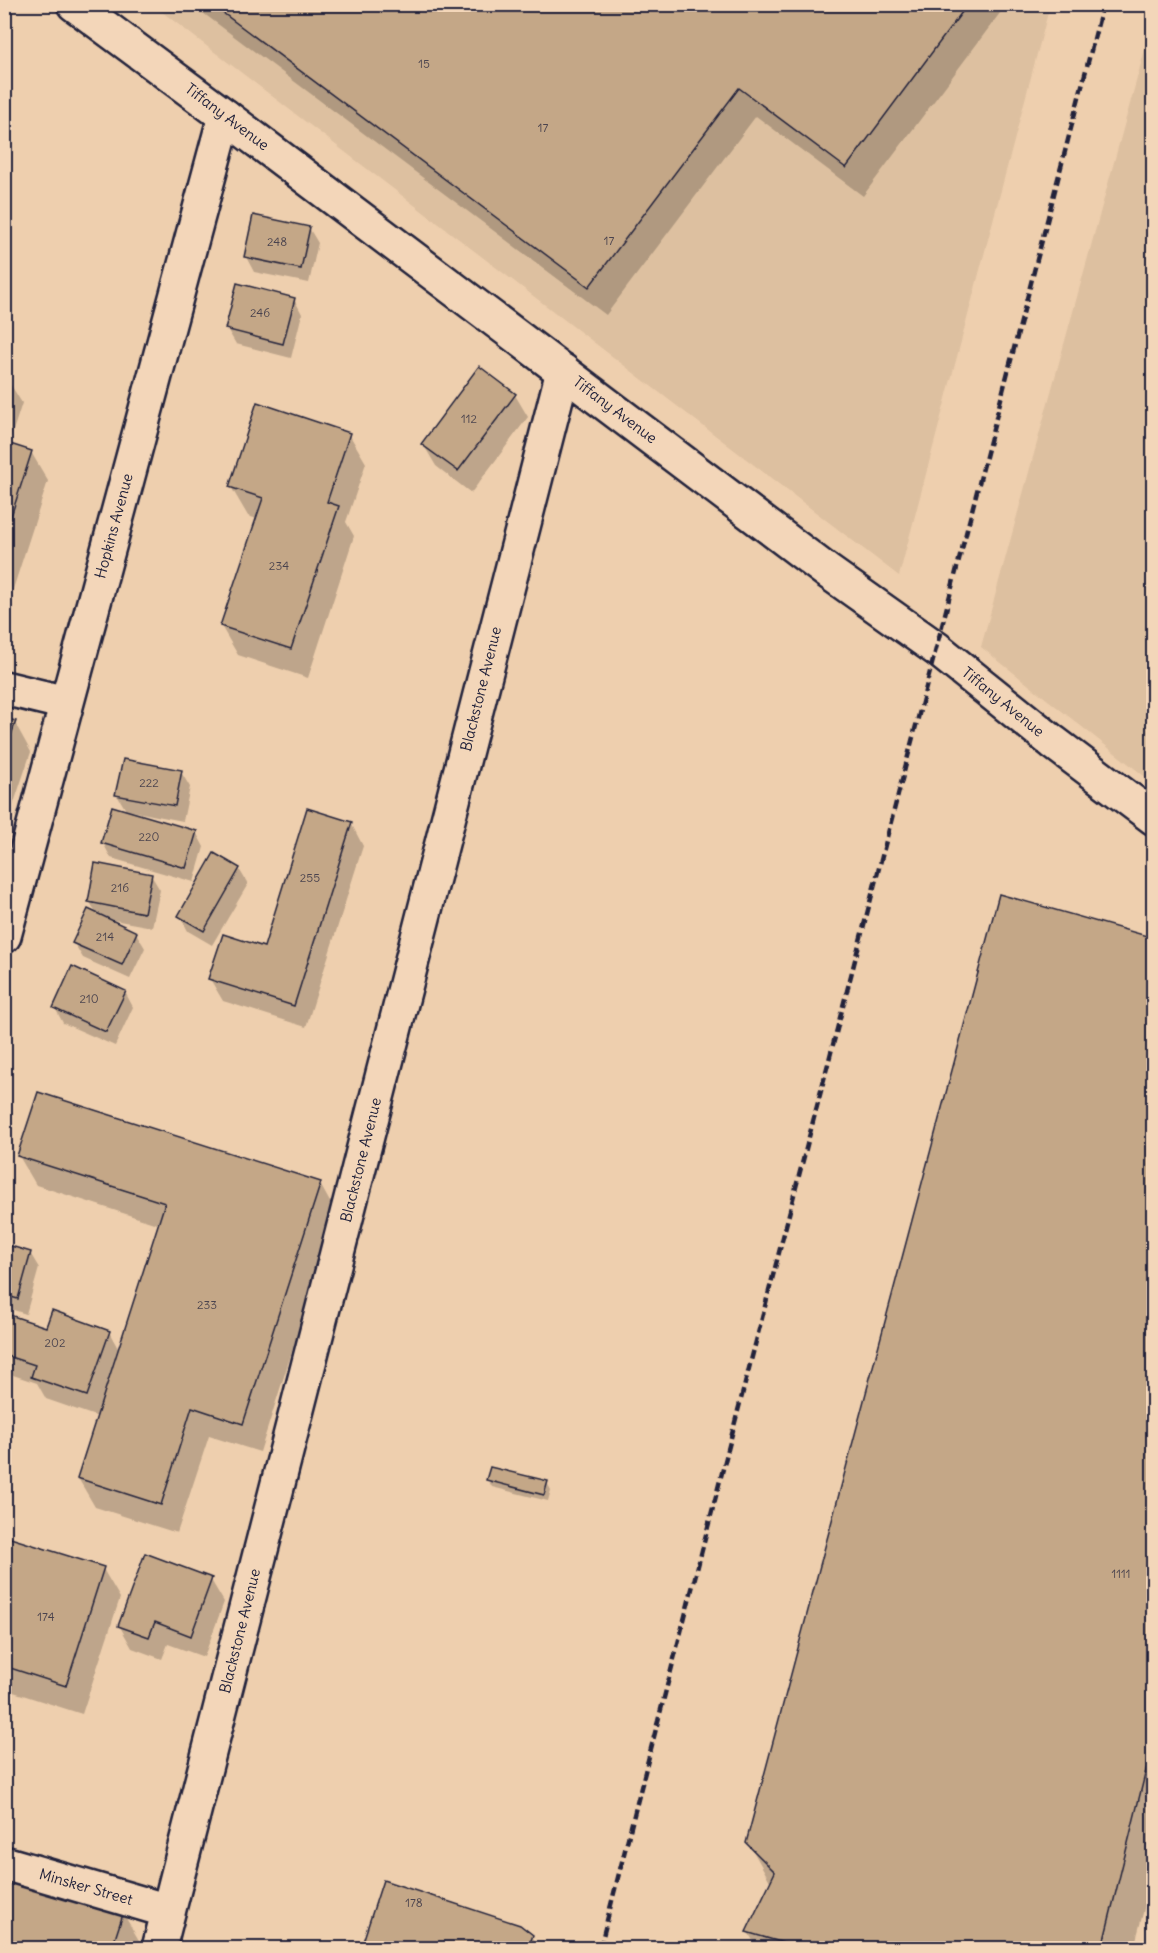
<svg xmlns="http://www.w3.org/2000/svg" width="1158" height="1953" font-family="Delius,sans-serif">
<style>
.built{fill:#ddc0a0}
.shadow{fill:#0003}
.building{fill:#c4a787;stroke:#22223b;stroke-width:1.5}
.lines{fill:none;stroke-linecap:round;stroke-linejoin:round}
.minor-casing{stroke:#22223b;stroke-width:38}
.minor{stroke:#f3d6b9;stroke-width:33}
.rail{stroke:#22223b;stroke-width:4.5;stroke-dasharray:9 4.5;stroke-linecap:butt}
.labels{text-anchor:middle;stroke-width:4.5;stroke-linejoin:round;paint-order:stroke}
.number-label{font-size:12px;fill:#4a434e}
.street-label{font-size:15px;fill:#22223b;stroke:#f3d6b9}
</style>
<rect width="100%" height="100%" fill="#eecfae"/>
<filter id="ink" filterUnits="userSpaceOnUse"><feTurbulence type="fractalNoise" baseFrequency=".0167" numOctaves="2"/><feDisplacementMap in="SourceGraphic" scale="12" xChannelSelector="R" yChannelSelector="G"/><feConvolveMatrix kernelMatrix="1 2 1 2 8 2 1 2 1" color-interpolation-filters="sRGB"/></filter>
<g filter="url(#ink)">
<g class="built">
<path d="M153,5h897l-151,571z"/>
<path d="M1153,20l1,763h-1l-172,-136z"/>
</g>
<g class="shadow">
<path d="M191,4h810l2,5 -140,187 -107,-80 -150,199z"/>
<path d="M309,228l9,15 -9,40 -55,-11 -8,-15z"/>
<path d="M294,299l8,15 -11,44 -55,-14 -9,-15z"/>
<path d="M4,303l6,10 -6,17z"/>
<path d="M4,374l18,29 -11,34 -7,-2z"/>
<path d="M515,395l13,22 -57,76 -35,-27 -13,-22z"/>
<path d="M349,434l17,29 -20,59 8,14 -46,142 -70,-23 -17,-29 36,-107 -9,-3 -17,-29z"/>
<path d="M4,444l27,8 17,29 -44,136z"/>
<path d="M4,719l11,4 16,29 -27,81z"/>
<path d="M181,772l9,15 -7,34 -57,-11 -9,-15z"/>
<path d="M351,823l12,23 -57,181 -83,-26 -13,-22 55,-30z"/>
<path d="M196,832l8,15 -10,35 -83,-24 -8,-15z"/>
<path d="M215,855l24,14 9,15 -36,61 -24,-14 -8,-15z"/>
<path d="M151,875l9,15 -8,37 -44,-8 28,14 9,15 -15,31 -47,-21 -9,-15 23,-28 -7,-13z"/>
<path d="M1154,939v931l-20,78h-377l-9,-16 23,-49 -23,-41z"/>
<path d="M125,992l8,15 -18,39 -52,-23 -8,-15z"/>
<path d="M19,1156l301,28 16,29 -76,239 -51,-16 -32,97 -82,-26 -17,-29 20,-61 -52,-18 -9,-16 -33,-11v-58l43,15 62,3 10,18 41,-125 -124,-40z"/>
<path d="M4,1246l26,7 9,15 -13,46 -22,-7z"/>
<path d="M488,1480l59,3 4,7 -3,11 -56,-14z"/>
<path d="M4,1537l99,32 17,29 -38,116 -78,-25z"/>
<path d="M211,1580l13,22 -20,55 -36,-13 -6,15 -30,-11 -13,-23z"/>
<path d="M4,1876l119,37 17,29 -3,6h-133z"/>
<path d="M384,1882l148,54 7,12h-176z"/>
</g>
<g class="building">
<path d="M211,4h757l-122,164 -107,-80 -150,199z"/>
<path d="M253,215l57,12 -9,42 -57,-12z"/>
<path d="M237,283l58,15 -12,46 -58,-15z"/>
<path d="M479,366l37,28 -58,77 -37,-27z"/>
<path d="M257,402l93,31 -23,69 12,4 -48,143 -71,-23 43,-128 -34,-11z"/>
<path d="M4,442l28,9 -28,87z"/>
<path d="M4,718l12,3 -12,34z"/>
<path d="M123,759l59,11 -7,36 -60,-11z"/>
<path d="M112,806l85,25 -11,37 -85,-25z"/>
<path d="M307,808l45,14 -58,184 -86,-27 15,-45 41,13z"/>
<path d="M214,853l26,15 -36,63 -26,-15z"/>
<path d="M95,863l57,11 -8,39 -56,-11z"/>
<path d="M999,894l155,44v800l-52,210h-301l-55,-16 29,-60 -29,-29z"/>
<path d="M88,909l49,23 -15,33 -50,-22z"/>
<path d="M72,966l54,25 -20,41 -53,-24z"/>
<path d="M38,1092l283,90 -78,242 -51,-17 -31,98 -84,-27 88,-275 -148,-47z"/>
<path d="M4,1244l27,8 -13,47 -14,-4z"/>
<path d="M52,1310l58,21 -23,65 -56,-19 4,-12 -31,-10v-42l42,14z"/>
<path d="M490,1467l58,14 -4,14 -58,-15z"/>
<path d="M4,1536l100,31 -38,119 -62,-20z"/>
<path d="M145,1553l67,25 -21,58 -36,-14 -6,15 -31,-11z"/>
<path d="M4,1874l120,37 -12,37h-108z"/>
<path d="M383,1880l137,45 13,10 -5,13h-167z"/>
</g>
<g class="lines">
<defs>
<g id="minor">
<path d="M74,4l151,112 602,455 110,78 116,93 101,76"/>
<path d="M4,688l62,15"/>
<path d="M4,936l221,-820"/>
<path d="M4,1863l164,48"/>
<path d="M159,1948l404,-1577"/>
</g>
</defs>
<use href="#minor" class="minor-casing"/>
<use href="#minor" class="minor"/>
<path class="rail" d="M600,1948c165,-648 336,-1295 503,-1944"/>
</g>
</g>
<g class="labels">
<g class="number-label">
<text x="424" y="68">15</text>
<text x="543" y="132">17</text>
<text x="609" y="245">17</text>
<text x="277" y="246">248</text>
<text x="260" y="317">246</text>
<text x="469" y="423">112</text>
<text x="279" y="570">234</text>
<text x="149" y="787">222</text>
<text x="149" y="841">220</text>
<text x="310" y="882">255</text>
<text x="120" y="892">216</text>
<text x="105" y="941">214</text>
<text x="89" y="1003">210</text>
<text x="207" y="1309">233</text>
<text x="55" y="1347">202</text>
<text x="1121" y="1578">1111</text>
<text x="46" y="1621">174</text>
<text x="414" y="1907">178</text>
</g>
<g class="street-label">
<text transform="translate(227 117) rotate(37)" y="5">Tiffany Avenue</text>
<text transform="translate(615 410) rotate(37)" y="5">Tiffany Avenue</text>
<text transform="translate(114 526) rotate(-75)" y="5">Hopkins Avenue</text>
<text transform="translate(481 689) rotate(-76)" y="5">Blackstone Avenue</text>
<text transform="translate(1003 702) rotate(39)" y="5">Tiffany Avenue</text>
<text transform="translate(361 1160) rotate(-76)" y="5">Blackstone Avenue</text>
<text transform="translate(240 1631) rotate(-76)" y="5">Blackstone Avenue</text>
<text transform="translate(86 1887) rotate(16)" y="5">Minsker Street</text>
</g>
</g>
<rect width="1158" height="1953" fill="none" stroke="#f3d6b9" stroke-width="24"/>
<rect x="12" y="12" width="1134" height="1929" fill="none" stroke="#22223b" stroke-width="2" filter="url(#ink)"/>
</svg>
